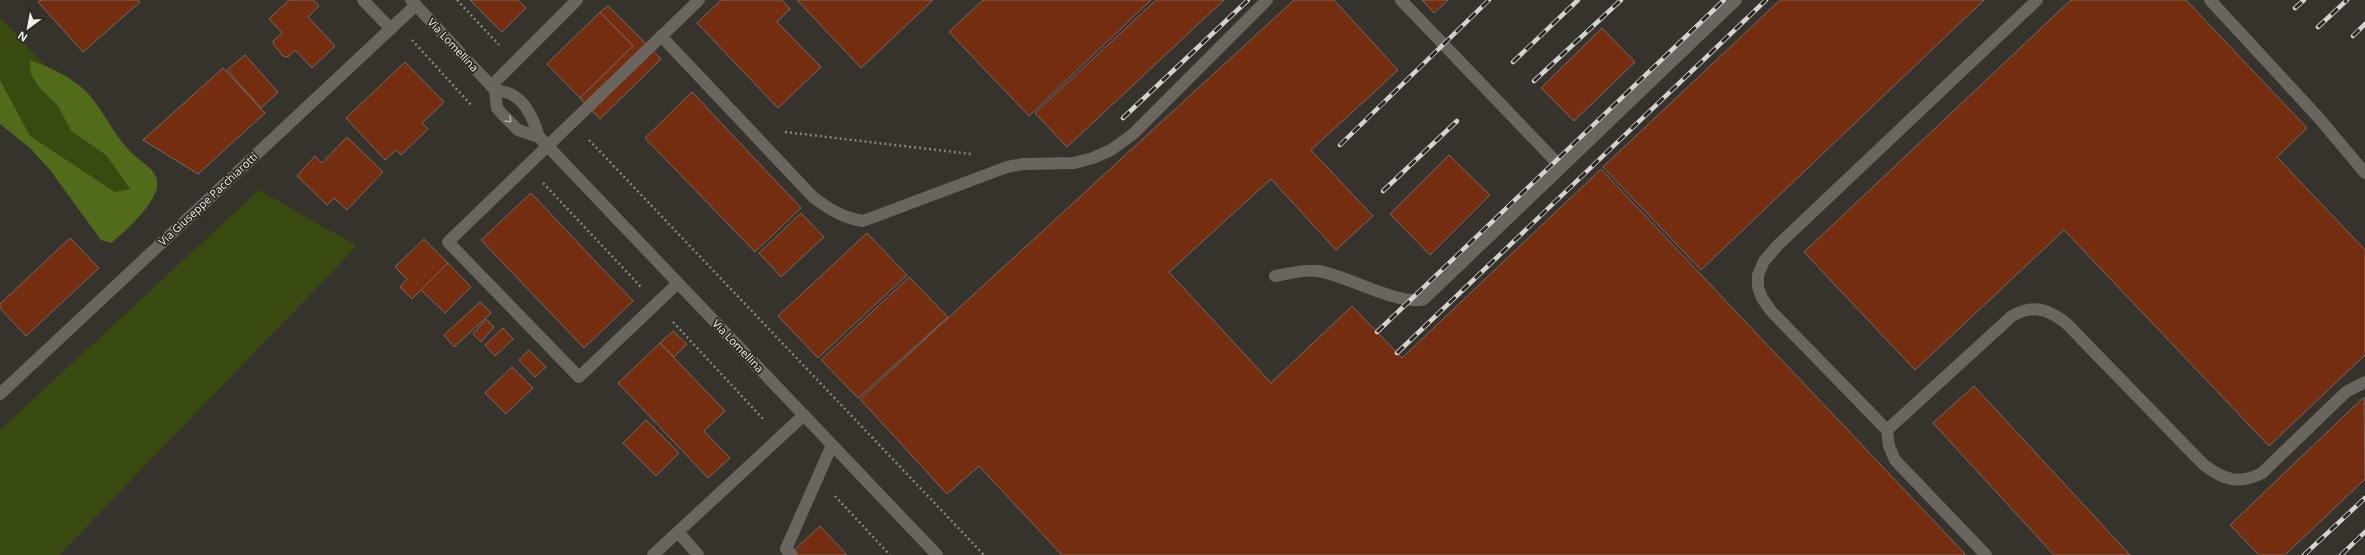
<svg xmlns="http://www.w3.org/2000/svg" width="2365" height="555" font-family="'Open Sans',sans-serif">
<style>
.green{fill:#384a10}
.forest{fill:#516b1b}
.building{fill:#752d0f;stroke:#756c69}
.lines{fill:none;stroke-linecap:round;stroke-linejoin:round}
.path{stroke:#88847f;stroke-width:2.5;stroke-dasharray:2 3;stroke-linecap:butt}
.lane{stroke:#6a655e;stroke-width:12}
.street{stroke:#6a655e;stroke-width:12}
.secondary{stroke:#6a655e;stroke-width:12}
.rail-casing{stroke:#d6d3cf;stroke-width:4.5}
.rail{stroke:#2c2822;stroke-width:3;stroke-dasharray:9;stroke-linecap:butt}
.oneway{stroke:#b5b1ac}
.labels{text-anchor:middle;stroke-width:3.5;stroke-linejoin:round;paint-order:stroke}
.street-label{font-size:11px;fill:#f3f0ec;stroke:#2c2822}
</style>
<rect width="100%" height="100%" fill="#36322c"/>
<g class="green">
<path d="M0,17l45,49 -15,-6 8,26 20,20 13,25 35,24 24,34 -15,3 -85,-56 -30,-56z"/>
<path d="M259,190l98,56 -298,309h-59v-125z"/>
</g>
<path class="forest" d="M30,60c17,6 37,15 51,27 20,17 30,44 48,63 9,11 31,19 28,37 -3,18 -32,45 -46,56l-10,-3 -51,-70 -20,-22 -30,-24v-44l30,56 85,56 15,-3 -24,-34 -35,-24 -13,-25 -20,-20 -7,-12z"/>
<g class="building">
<path d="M41,0h97l2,2 -57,50 -45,-50z"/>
<path d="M289,0h24l6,6 -11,11 27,29 -23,22 -17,-18 -7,7 -5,-1 -9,-11 -1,-4 9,-8 -13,-14z"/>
<path d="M470,0h48l8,8 -24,24z"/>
<path d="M721,0h61l8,9 -13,13 44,45 -43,41 -81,-85z"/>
<path d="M797,0h136l-72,68z"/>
<path d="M983,0h168l-122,116 -80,-84z"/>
<path d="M1156,0h68l-157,147 -32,-34z"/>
<path d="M1294,0h40l64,70 -87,80 62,66 -37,34 -65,-71 -102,93 102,111 81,-77 50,52 199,-189 365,386h-904l-83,-89 -32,28 -87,-95z"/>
<path d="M1422,0h26l-14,13z"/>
<path d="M1780,0h204l-283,270 -98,-103z"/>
<path d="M2071,0h115l121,128 -30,29 88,93v105l-96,91 -205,-216 -149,140 -111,-118z"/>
<path d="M608,6l53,53 -61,60 -20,-21 53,-52 -33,-34z"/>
<path d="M600,12l33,34 -53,52 -33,-34z"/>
<path d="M1602,28l33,34 -61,59 -33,-33z"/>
<path d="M245,55l33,37 -17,16 -34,-38z"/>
<path d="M405,62l39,40 -22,21 6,6 -27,26 -5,-5 -11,10 -39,-42z"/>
<path d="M223,68l42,45 -67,61 -55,-34z"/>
<path d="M692,92l109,116 -46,44 -110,-114z"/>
<path d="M347,137l36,35 -36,38 -13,-12 -7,7 -30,-29 18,-20 7,7z"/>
<path d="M1449,155l41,40 -60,60 -40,-41z"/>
<path d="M531,193l102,108 -49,47 -103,-108z"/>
<path d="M801,213l23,24 -43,40 -22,-24z"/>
<path d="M867,233l40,42 -89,83 -40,-42z"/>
<path d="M70,238l29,30 -73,68 -26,-28v-4z"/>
<path d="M424,239l24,24 -36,36 -12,-12 7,-8 -12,-12z"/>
<path d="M448,263l23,24 -26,26 -24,-23z"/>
<path d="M909,277l39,40 -90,81 -37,-38z"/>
<path d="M480,302l11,11 -37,34 -10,-12z"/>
<path d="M486,319l8,8 -13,15 -8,-8z"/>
<path d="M503,328l10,11 -18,17 -10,-11z"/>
<path d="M673,331l14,13 -13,13 -14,-14z"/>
<path d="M660,343l65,68 -21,20 26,27 -22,20 -90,-95z"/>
<path d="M529,350l17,17 -11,10 -16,-17z"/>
<path d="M512,367l21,21 -27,26 -21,-21z"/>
<path d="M1974,386l156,169h-76l-121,-132z"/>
<path d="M2364,397l1,82 -80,76h-26l-29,-30z"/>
<path d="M646,420l33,33 -23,23 -33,-33z"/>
<path d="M820,526l27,29h-58z"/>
</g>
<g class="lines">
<g class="path">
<path d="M457,0l42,45"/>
<path d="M412,40l60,66"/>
<path d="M785,132l186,22"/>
<path d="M589,140l395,415"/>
<path d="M543,183l98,104"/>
<path d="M673,322l92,99"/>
<path d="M835,496l55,59"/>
</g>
<g class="lane">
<path d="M1401,0l160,167"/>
<path d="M2210,0l108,117 47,56"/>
<path d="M661,36l152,161c16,12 30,21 50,24l144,-54 16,-3 51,-1 19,-5 18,-8 22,-16 134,-134"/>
<path d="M491,86l86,-86"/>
<path d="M1275,276c13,-2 30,-7 43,-5 28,4 83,36 106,28l312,-299"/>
<path d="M678,283l-99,94 -131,-135 251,-242"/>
<path d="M1887,430l125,-114c21,-12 36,-7 54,7l137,141c20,16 36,21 59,9l84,-81 19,-10"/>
<path d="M678,532l20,23"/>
<path d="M653,555l151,-140"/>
<path d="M792,555l-6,-6 46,-104"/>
<path d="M1986,555l-91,-95 -6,-14 -2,-16 -116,-119 -9,-13 -4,-11v-12l6,-14 14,-16 259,-245"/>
</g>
<g class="street">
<path d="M363,0l28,29"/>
<path d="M0,394l416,-389"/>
</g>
<g class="secondary">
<path d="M411,0l84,90c5,1 12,2 16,4 16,8 23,27 28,43l398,418"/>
<path d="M495,90l2,18 5,6 16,16 21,7"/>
</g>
<defs>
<g id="rail">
<path d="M2295,8l9,-8"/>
<path d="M2318,27l29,-27"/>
<path d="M2353,36l12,-12"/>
<path d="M1513,62l65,-62"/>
<path d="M1534,81l87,-81"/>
<path d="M1123,118l125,-118"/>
<path d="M1340,145l149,-145"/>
<path d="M1383,191l74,-70"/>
<path d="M1377,332l347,-332"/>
<path d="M1397,353l369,-353"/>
<path d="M2304,555l61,-57"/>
<path d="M2341,555l24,-23"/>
</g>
</defs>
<use href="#rail" class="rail-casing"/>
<use href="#rail" class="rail"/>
</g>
<defs><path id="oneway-chevron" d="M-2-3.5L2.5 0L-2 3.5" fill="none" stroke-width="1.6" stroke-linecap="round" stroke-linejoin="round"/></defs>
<use class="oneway" href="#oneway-chevron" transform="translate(509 120) rotate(46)"/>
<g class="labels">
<g class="street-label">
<text transform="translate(453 45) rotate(47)" y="4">Via Lomellina</text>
<text transform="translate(208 199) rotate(-43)" y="4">Via Giuseppe Pacchiarotti</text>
<text transform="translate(738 346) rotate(46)" y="4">Via Lomellina</text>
</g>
</g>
<g transform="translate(28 28) rotate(212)" stroke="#2c2822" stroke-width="3" paint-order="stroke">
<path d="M0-3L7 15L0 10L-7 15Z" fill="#f3f0ec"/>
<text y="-6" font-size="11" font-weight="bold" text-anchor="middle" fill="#f3f0ec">N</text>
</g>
</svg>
